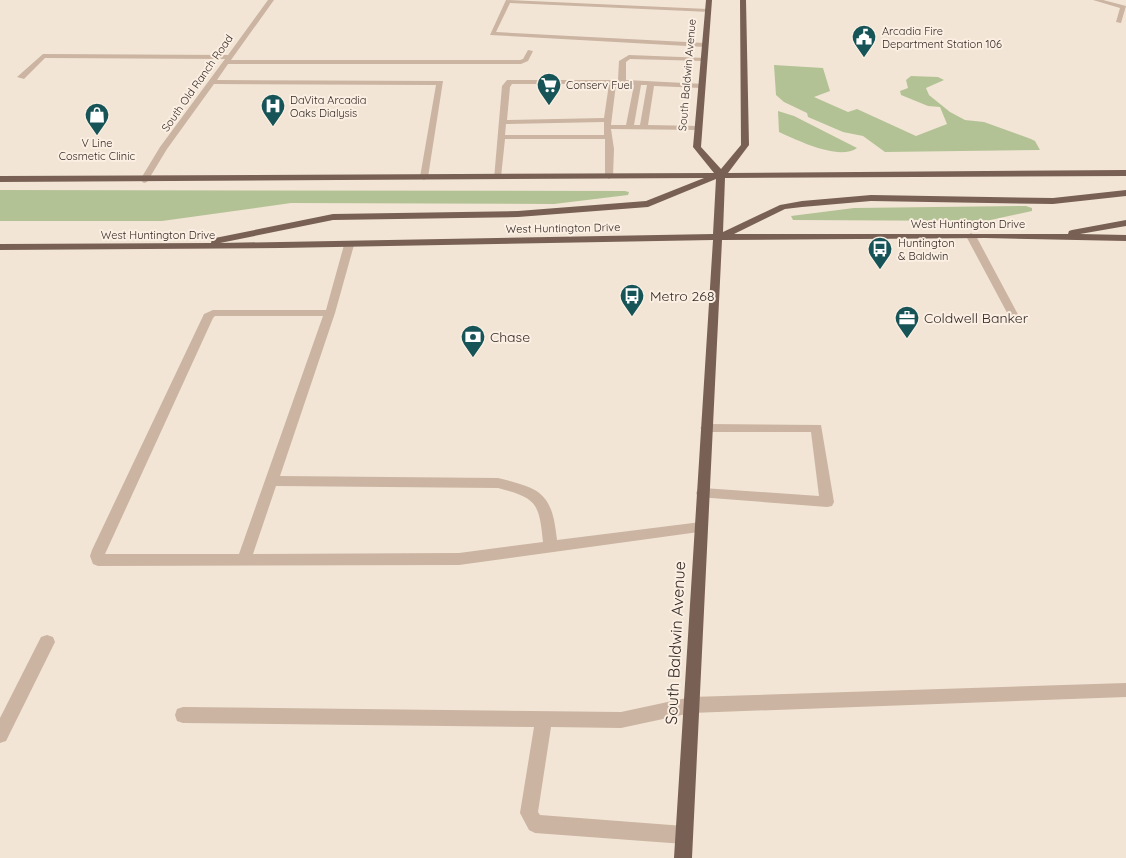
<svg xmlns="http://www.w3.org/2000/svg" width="1126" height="858" font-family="Quicksand,sans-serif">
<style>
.green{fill:#b3c295}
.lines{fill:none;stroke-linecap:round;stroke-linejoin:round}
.minor{fill:#cbb4a1;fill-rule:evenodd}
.major{fill:#786054;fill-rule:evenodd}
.labels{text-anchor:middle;stroke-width:4;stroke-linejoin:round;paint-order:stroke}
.far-poi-label{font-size:11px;fill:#342924;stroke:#faefe2;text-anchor:start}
.far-street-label{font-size:11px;fill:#342924;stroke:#faefe2}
.poi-label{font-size:14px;fill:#342924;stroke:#faefe2;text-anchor:start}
.near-street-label{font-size:16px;fill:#342924;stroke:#faefe2}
</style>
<rect width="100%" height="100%" fill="#f2e5d5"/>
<g class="green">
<path d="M774,65l49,3 7,23 -16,6 34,15 9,-3 59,27 31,-12 -7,-17 -12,-1 -27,-11 -1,-4 8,-3 -2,-8 5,-4 27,1 6,3 -18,8 3,7 21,17 15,8 19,2 47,17 4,2 5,9 -155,2 -22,-16 -20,-4 -35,-15 -1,-4 -23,-11 -8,-7z"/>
<path d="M778,111l16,5 63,32c-18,13 -60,-8 -78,-16z"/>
<path d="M0,190l625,1 4,1 -1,3 -74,9 -263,-1 -129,18h-162z"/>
<path d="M1026,206l6,2v3l-46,10 -193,-1 -2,-4 63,-8z"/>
</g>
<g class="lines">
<g class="minor">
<path d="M268,0h6l-43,60h289l3,-1 5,-9 5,1 -5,10 -7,3h-293l-11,16 226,1 -15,96 -4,3 -4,-3 16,-92 -222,-1 -47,65 -20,33 -3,1 -4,-3 20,-33 65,-88 -180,-1 -21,21 -7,-2 26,-23 185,1z"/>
<path d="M506,0l202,9 2,3 -200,-9 -14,29 209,11 3,2 -3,2 -215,-12z"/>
<path d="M1093,0h10l23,6 -5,17 -5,-1 4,-14z"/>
<path d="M629,55l77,3v2l-2,1 -74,-2 -4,3v18l78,4v4h-3l-47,-2 -6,39 50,1h3v4l-90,-1 3,20 -1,27 -4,3 -4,-3v-37h-100l-4,38 -7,2 8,-93 5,-6h111l1,-19zM512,84h97l-5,34 -97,2 3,-33zM616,84l18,1 -8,40h-15zM641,85h6l-7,40h-6zM604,122v13h-99l1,-11z"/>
<path d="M971,233l5,3 46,86 -1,2h-8l-1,-2 -46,-86z"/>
<path d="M349,242l5,3 -19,68 -55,163 218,2c44,11 54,15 59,62l144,-18 5,1 2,4 -2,4 -247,34 -361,1 -5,-2 -3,-8 2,-6 112,-236 9,-4h113l18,-65zM215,316h108l-84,238h-134l108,-236zM276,486l222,2c39,10 41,15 45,54l-84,11 -206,1z"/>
<path d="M706,424l115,1 13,77 -2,4 -5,1 -129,-10 -2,-4 2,-4 5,-1 116,8 -8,-64h-105l-6,-4z"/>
<path d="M47,635l6,2 2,5 -49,99 -6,2v-25l41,-81z"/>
<path d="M1126,683v14l-435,16 -70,15 -70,-1 -13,85 2,3 144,11 7,2 2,7 -2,7 -7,2 -149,-11 -6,-3 -9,-17 14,-86 -351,-4 -6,-2 -2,-6 2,-6 6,-2 438,5 70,-15z"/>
</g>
<path class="major" d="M706,0h6l-11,147 20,22 20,-24 -1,-145h6l3,145 -21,28 398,-3v6l-401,2 -2,54 57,-27 22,-4 69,-6 182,3 73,-8v6l-73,8 -182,-3 -69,6 -17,2 -51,25h334l1,-3 3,-1 54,-10v6l-46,8 46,1v6l-141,-3 -263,2 -30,618h-18l39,-618 -432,8 -281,2v-6l211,-1 1,-4 3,-1 118,-24 185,-3 128,-10 58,-23 -704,4v-6l714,-3 -21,-26zM716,179l-3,55 -493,9 113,-23 185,-3 130,-10z"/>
</g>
<defs>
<symbol id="civic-pin" viewBox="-11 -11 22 30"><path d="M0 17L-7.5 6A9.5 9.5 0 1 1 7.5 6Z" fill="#175458" stroke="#faefe2"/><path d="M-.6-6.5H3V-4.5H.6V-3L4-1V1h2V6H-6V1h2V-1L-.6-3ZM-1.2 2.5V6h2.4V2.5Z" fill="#fff"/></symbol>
<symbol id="supermarket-pin" viewBox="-11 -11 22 30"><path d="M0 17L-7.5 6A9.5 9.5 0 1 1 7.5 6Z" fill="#175458" stroke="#faefe2"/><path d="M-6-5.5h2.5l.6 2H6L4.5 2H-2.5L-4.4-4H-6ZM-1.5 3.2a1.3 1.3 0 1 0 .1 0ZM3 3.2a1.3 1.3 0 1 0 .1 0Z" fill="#fff"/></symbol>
<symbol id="hospital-pin" viewBox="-11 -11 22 30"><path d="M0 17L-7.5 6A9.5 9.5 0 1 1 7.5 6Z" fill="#175458" stroke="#faefe2"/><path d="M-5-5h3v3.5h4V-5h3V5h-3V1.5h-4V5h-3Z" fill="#fff"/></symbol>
<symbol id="shop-pin" viewBox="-11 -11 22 30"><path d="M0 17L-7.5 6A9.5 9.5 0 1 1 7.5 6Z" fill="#175458" stroke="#faefe2"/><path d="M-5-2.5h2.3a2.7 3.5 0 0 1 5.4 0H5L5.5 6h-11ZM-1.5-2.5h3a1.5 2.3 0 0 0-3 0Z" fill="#fff"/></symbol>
<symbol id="bus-pin" viewBox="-11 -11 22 30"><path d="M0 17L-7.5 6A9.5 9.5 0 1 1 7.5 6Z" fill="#175458" stroke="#faefe2"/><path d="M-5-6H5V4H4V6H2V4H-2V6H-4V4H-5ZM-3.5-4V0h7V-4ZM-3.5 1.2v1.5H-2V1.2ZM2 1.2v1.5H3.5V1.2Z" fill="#fff"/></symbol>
<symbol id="office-pin" viewBox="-11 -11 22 30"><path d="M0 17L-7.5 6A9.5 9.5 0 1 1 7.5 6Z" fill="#175458" stroke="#faefe2"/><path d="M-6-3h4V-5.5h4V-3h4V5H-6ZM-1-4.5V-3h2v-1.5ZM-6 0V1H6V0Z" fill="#fff"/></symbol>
<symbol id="bank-pin" viewBox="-11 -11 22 30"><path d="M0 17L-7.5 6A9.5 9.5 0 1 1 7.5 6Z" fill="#175458" stroke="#faefe2"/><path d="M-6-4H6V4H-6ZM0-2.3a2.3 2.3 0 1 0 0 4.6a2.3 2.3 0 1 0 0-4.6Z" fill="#fff"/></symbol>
</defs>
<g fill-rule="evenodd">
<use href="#civic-pin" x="850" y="23" width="28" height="38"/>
<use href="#supermarket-pin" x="535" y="71" width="28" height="38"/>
<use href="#hospital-pin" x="259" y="92" width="28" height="38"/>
<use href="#shop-pin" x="83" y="101" width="28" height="38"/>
<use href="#bus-pin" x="866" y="235" width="28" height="38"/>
<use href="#bus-pin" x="618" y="282" width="28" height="38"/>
<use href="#office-pin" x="893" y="304" width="28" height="38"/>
<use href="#bank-pin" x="459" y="323" width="28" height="38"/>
</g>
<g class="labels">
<g class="far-poi-label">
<text x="882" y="35">Arcadia Fire<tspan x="882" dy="13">Department Station 106</tspan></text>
<text x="566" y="89">Conserv Fuel</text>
<text x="290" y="104">DaVita Arcadia<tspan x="290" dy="13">Oaks Dialysis</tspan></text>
<text x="97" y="147" text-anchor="middle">V Line<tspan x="97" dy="13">Cosmetic Clinic</tspan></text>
<text x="898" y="247">Huntington<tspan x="898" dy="13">&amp; Baldwin</tspan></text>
</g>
<g class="far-street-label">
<text transform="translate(687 75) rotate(-85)" y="4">South Baldwin Avenue</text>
<text transform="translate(197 83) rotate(-55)" y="4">South Old Ranch Road</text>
<text x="968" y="228">West Huntington Drive</text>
<text transform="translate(563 228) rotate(-1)" y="4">West Huntington Drive</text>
<text x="158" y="239">West Huntington Drive</text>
</g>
<g class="poi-label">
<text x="650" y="301">Metro 268</text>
<text x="924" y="323">Coldwell Banker</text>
<text x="490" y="342">Chase</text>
</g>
<g class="near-street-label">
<text transform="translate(675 643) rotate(-87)" y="6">South Baldwin Avenue</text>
</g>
</g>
</svg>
